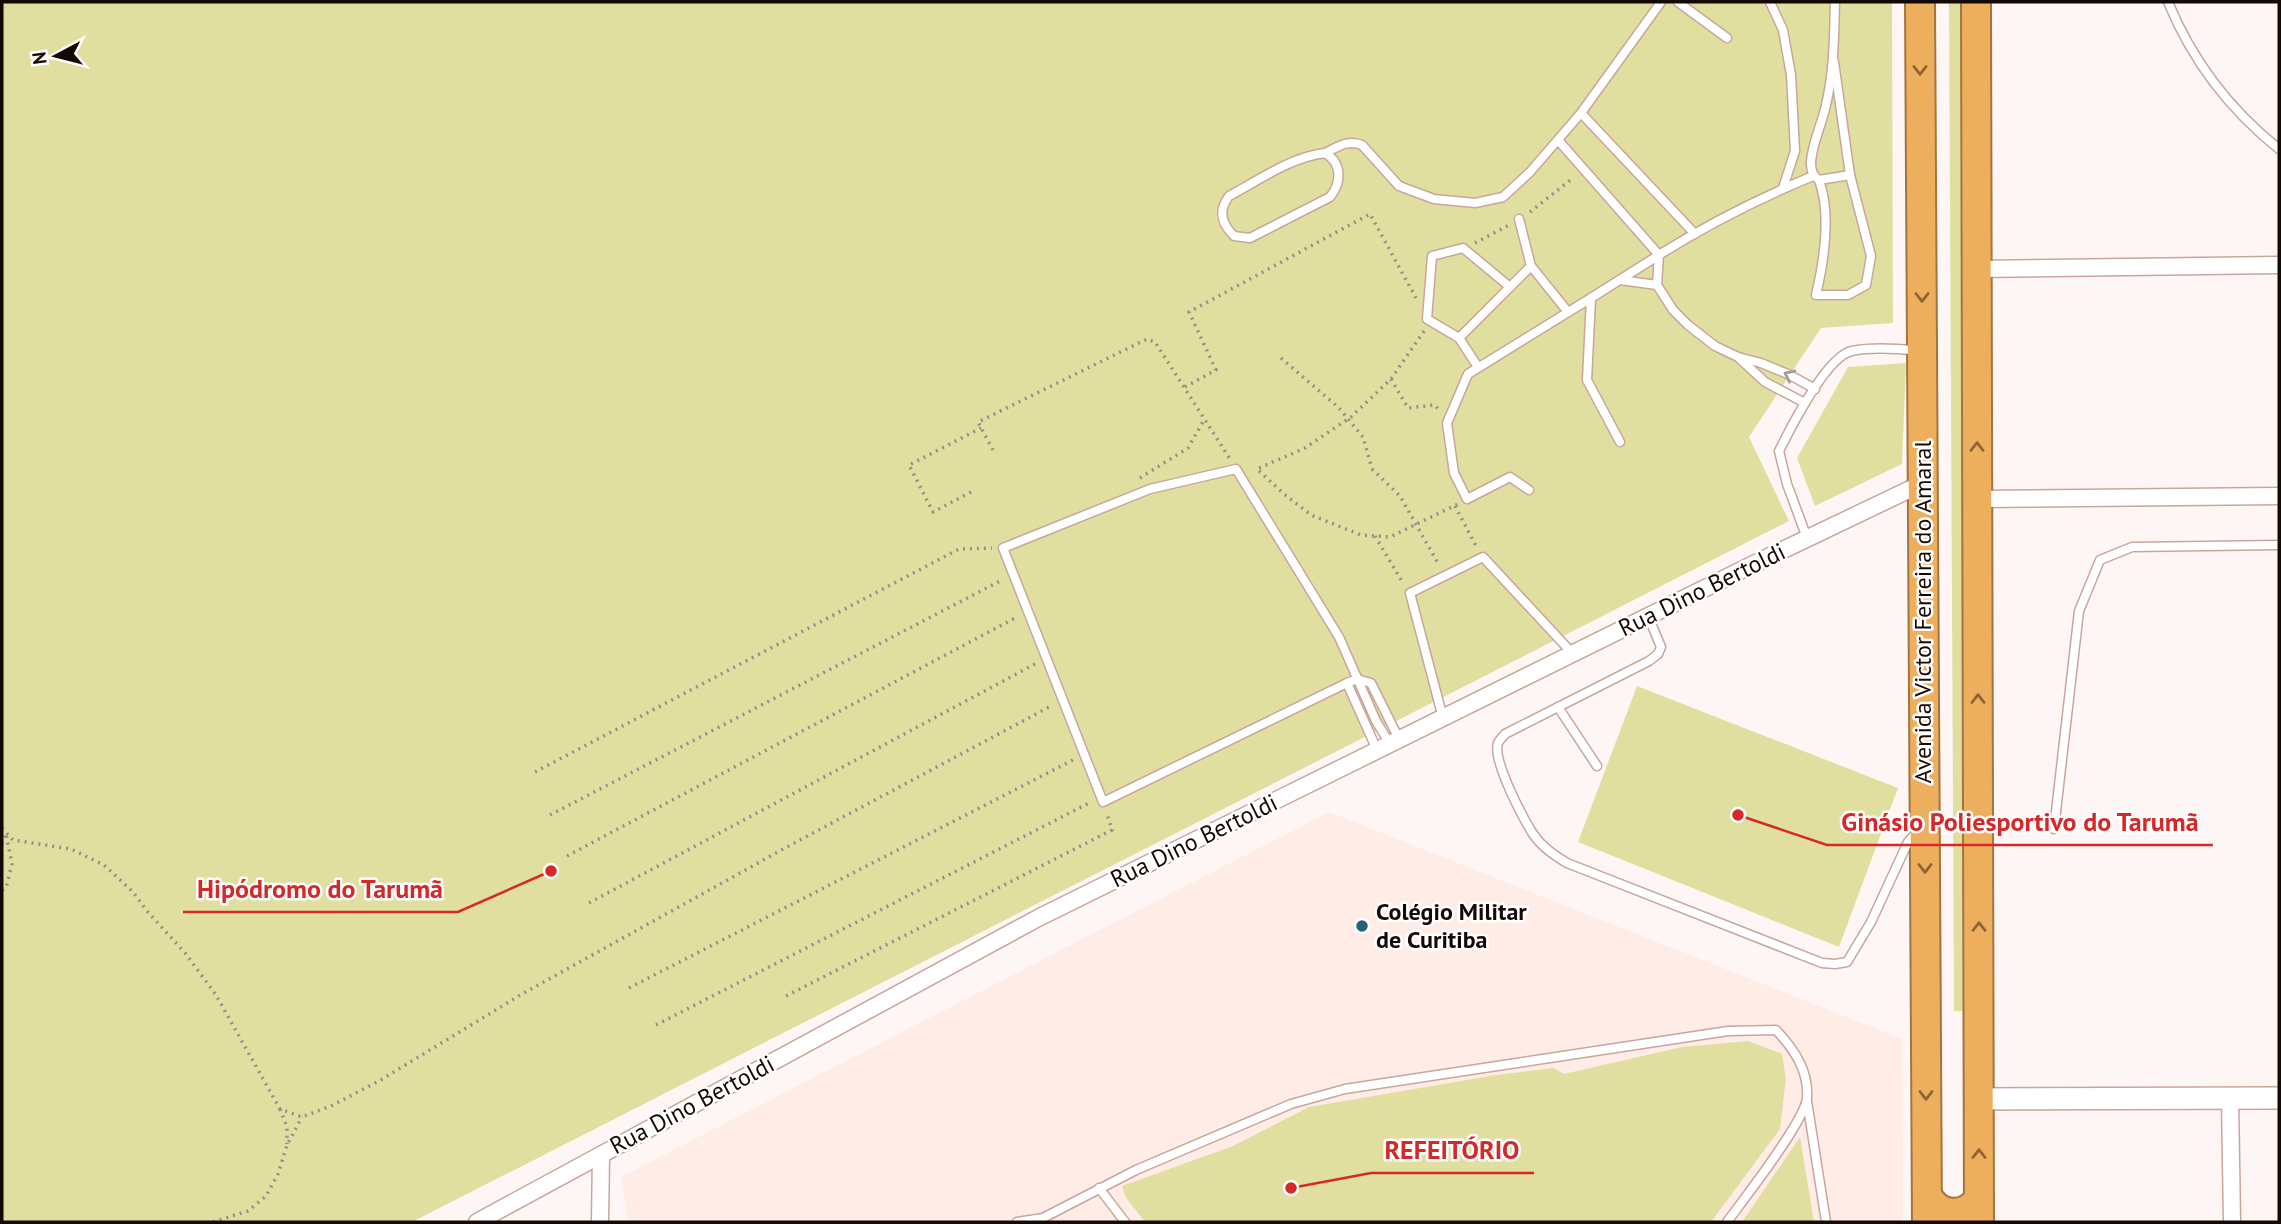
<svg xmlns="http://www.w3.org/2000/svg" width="2281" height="1224" font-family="'PT Sans',sans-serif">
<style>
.built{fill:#ffece7}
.green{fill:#e1dfa0}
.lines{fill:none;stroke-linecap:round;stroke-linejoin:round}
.lane-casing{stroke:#c9a69b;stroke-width:11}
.street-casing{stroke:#c9a69b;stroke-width:19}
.secondary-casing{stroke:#c9a69b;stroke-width:24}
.highway-casing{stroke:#a1753f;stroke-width:32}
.path{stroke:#978d8a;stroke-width:3.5;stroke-dasharray:2 5;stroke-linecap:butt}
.lane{stroke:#fff;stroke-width:8}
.street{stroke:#fff;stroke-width:16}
.secondary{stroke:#fff;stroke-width:21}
.highway{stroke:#edaf5d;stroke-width:28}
.path-bridge{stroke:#978d8a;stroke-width:3.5;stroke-dasharray:2 5;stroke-linecap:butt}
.oneway{stroke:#8c6436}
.oneway2{stroke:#a19d9b}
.poi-dot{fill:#236278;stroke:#fff;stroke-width:2.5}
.labels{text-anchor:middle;stroke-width:5;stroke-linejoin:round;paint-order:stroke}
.street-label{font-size:24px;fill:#150906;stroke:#fff}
.poi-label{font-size:24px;font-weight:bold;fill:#150906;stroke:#fff;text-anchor:start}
.leader{fill:none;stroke:#d62828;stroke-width:2.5}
.callout-dot{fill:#d62828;stroke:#fff;stroke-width:2.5}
.callout-label{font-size:26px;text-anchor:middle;font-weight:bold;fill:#d62828;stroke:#fff;stroke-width:5;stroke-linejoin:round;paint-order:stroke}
</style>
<rect width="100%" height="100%" fill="#fef6f4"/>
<path class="built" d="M1329,812l573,227 1,183h-1275l-7,-45z"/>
<g class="green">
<path d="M2,2h1890l1,321 -72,5 -72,109 40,84 -1377,701h-410z"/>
<path d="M1949,2h16v1009h-11z"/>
<path d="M1906,363l-4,101 -87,42 -18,-48 51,-91z"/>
<path d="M1637,686l261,102 -59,159 -261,-105z"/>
<path d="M1748,1041l34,13 4,25 -6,50 -69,93h-566l-19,-24 -4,-12 111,-40 76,-39 187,-32 58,-7 10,6 118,-27z"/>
<path d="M1800,1137l14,85h-72z"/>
</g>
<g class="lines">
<defs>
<g id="lane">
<path d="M1661,2l-80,111 114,121"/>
<path d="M1678,2l49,36"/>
<path d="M1770,2l13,28 8,45 4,76 -12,37"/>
<path d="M1835,2c-1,36 -1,72 -10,107 -4,17 -13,35 -14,53 0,8 1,13 8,18l31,-5"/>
<path d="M2168,2c24,58 62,108 111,147"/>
<path d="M1558,140l101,115 -68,43 -4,82 33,62"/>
<path d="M1325,153c12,-6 23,-14 37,-8l37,41 35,13 41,4 28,-6 27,-25 51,-59"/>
<path d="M1325,153c17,10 17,29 5,44l-80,41 -16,-2c-13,-13 -16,-25 -5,-40 30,-16 62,-39 96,-43z"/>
<path d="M1813,176c-53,22 -105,48 -154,79l-2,30 16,25 15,15 27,21 23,11 23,6 29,12 25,14"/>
<path d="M1819,180c12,33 5,81 -3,115h32l18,-10 5,-29 -21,-81 -16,-113"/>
<path d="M1519,219l12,47 37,46"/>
<path d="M1620,280l37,5"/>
<path d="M1459,338l72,-72"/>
<path d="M1738,357l27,25 40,21"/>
<path d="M1478,367l-19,-29 -32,-19 5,-63 31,-8 47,39"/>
<path d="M1529,490l-19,-13 -43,22 -13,-26 -7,-50 21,-49 123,-76"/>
<path d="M1807,538l-20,-54 -8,-33c12,-24 48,-95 73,-100 19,-4 48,-2 66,0"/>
<path d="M1648,616l13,31 -3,7 -9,7 -144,73c-2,3 -5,5 -7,9 -6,17 25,75 35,91 9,13 21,21 34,29l255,100 13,1 12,-2 24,-40 37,-80 10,-12"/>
<path d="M1347,683l-244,119 -100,-254 147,-59 86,-20 103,168 37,84 14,23"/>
<path d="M1558,707l39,59"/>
<path d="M1443,718l-33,-125 73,-36 90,97"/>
<path d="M1377,750l-30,-67 10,-4 14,4 28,56"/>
<path d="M2054,829l25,-218 21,-51 32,-13 147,-2"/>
<path d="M1807,1101l19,121"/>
<path d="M1099,1188l26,34"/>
<path d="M1017,1222l26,-4 93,-48 155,-66 54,-15 383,-58 48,-1c18,19 33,41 31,68 -2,23 -63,101 -80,124"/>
</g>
<g id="street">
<path d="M1977,269l302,-4"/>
<path d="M1977,499l302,-3"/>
<path d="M2230,1098l2,124"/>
<path d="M477,1222l563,-305 722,-357 161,-77"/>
<path d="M600,1222l1,-67"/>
</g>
<path id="secondary" d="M1979,1099l300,-1"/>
<g id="highway">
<path d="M1920,2l7,1220"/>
<path d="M1976,2l3,1220"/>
<path d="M1927,1195c11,22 37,24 52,4"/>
</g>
</defs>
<use href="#lane" class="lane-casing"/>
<use href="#street" class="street-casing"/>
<use href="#secondary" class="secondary-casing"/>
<use href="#highway" class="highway-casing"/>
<g class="path">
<path d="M1530,212l43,-34"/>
<path d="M1475,243l34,-18"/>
<path d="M1424,331l-33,48 -40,38 -46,31 -48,21 27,25 27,21 50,20 29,2 68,-33"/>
<path d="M1391,379l17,29 27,-3 3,4"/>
<path d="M1185,387l31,-17 -27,-58 181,-98 46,84"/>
<path d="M993,450l-15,-28 169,-83 8,3 75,117"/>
<path d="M1372,469l28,27 39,69"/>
<path d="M1140,478l48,-30 16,-28"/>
<path d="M971,492l-38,20 -24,-47 72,-37"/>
<path d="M1455,506l21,40"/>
<path d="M1375,536l28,47"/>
<path d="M535,772l424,-223 33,-1"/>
<path d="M550,815l452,-235"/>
<path d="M2,828l11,12 58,9 33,16 29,27 14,19 39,43 30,41 64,114 22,8 31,-12 46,-24 143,-87 263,-146 266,-142"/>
<path d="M2,844l3,-10"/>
<path d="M567,856l450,-239"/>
<path d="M2,890l4,-2 6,-24 -6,-30"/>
<path d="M589,903l446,-239"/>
<path d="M629,988l444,-228"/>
<path d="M786,996l326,-166 -5,-16"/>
<path d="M656,1025l433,-222"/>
<path d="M280,1109l7,18v17"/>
<path d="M213,1222l35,-11 18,-15 12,-22 9,-29 15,-28"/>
</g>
<use href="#lane" class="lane"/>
<use href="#street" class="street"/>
<use href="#secondary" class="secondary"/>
<use href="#highway" class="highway"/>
<path class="path-bridge" d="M1281,358l58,50 24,29 9,32"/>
</g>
<defs><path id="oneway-chevron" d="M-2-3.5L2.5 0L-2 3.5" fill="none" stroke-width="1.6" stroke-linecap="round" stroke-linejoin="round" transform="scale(1.75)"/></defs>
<g class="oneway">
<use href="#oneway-chevron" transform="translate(1920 70) rotate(90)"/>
<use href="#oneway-chevron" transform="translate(1922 297) rotate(90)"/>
<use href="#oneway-chevron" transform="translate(1977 447) rotate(-90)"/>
<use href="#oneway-chevron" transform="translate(1978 699) rotate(-90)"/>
<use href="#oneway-chevron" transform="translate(1925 868) rotate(90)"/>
<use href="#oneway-chevron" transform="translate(1979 927) rotate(-90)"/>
<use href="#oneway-chevron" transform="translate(1926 1095) rotate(90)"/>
<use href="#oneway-chevron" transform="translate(1979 1154) rotate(-90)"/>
</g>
<use class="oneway2" href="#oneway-chevron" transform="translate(1789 375) rotate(-154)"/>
<circle class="poi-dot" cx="1362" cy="926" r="7"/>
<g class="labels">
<g class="street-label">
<text transform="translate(1702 590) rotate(-26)" y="8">Rua Dino Bertoldi</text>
<text transform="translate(1923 612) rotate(-90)" y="8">Avenida Victor Ferreira do Amaral</text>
<text transform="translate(1194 841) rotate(-26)" y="8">Rua Dino Bertoldi</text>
<text transform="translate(692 1105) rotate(-28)" y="8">Rua Dino Bertoldi</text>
</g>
<g class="poi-label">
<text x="1376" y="920">Colégio Militar<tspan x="1376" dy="28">de Curitiba</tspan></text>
</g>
</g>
<path class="leader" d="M1738 815L1827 845H2213M551 871L458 912H183M1291 1188L1371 1173H1534"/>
<g class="callout-dot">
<circle cx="1738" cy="815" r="7"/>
<circle cx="551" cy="871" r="7"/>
<circle cx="1291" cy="1188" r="7"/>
</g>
<g class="callout-label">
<text x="2020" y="831">Ginásio Poliesportivo do Tarumã</text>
<text x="320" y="898">Hipódromo do Tarumã</text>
<text x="1452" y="1159">REFEITÓRIO</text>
</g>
<rect width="2281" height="1224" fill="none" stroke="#150906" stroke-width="7"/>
<g transform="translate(56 56) rotate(263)" stroke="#ffffff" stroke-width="5" paint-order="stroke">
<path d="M0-5L12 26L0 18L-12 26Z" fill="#150906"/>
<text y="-10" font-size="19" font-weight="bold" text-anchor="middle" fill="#150906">N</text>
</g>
</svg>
